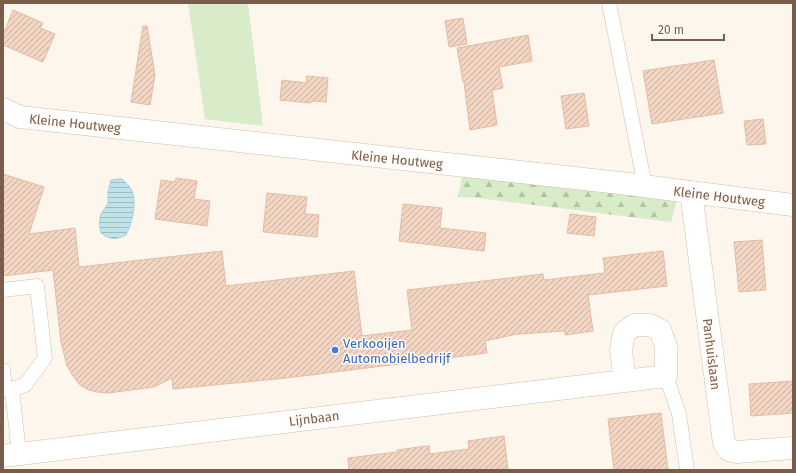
<svg xmlns="http://www.w3.org/2000/svg" width="796" height="473" font-family="'Fira Sans',sans-serif">
<style>
.forest{fill:url(#forest-firs)}
.garden{fill:#d8ecc9}
.water{fill:url(#water-rules);stroke:#a5d3da}
.building{fill:url(#building-hatch);stroke:#e6bba3}
.lines{fill:none;stroke-linecap:round;stroke-linejoin:round}
.service-casing{stroke:#d1beb0;stroke-width:15}
.minor-casing{stroke:#d1beb0;stroke-width:23}
.service{stroke:#fff;stroke-width:14}
.minor{stroke:#fff;stroke-width:22}
.shop-dot{fill:#3f7fe0;stroke:#fffaf3;stroke-width:1.5}
.labels{text-anchor:middle;stroke-width:3;stroke-linejoin:round;paint-order:stroke}
.street-label{font-size:13px;fill:#7a5c4d;stroke:#fffaf3}
.shop-label{font-size:13px;fill:#366cbe;stroke:#fffaf3;text-anchor:start}
</style>
<defs>
<pattern id="forest-firs" width="22" height="20" patternUnits="userSpaceOnUse"><rect width="22" height="20" fill="#d8ecc9"/><path d="M5 1l3.5 6h-7zM16 11l3.5 6h-7z" fill="#b4c2a5"/></pattern>
<pattern id="water-rules" width="6" height="5" patternUnits="userSpaceOnUse"><rect width="6" height="5" fill="#bfe3e8"/><path d="M0 2.5h6" fill="none" stroke="#a0bbbe"/></pattern>
<pattern id="building-hatch" width="6" height="6" patternUnits="userSpaceOnUse"><rect width="6" height="6" fill="#f3d5c3"/><path d="M-1 1l2-2M0 6l6-6M5 7l2-2" fill="none" stroke="#cab0a1"/></pattern>
</defs>
<rect width="100%" height="100%" fill="#fdf6ec"/>
<path class="forest" d="M463,172l215,25 -7,25 -193,-24 -20,-1z"/>
<path class="garden" d="M188,3h60l15,123 -58,-7z"/>
<path class="water" d="M117,179h5c3,3 7,6 9,10 7,13 1,34 -5,46 -10,5 -16,5 -25,-2 -3,-13 -2,-18 7,-29v-12l3,-12z"/>
<g class="building">
<path d="M13,10l30,13 -3,5 15,6 -12,28 -40,-17v-10z"/>
<path d="M463,18l4,26 -18,3 -4,-26z"/>
<path d="M143,26h4l8,49 -5,30 -19,-3z"/>
<path d="M528,35l4,26 -33,6 4,21 -11,2 5,35 -27,5 -6,-48h-1l-6,-34z"/>
<path d="M714,60l9,53 -71,11 -9,-53z"/>
<path d="M307,76l21,2 -2,24 -15,-1v2l-31,-3 2,-20 24,3z"/>
<path d="M584,93l5,33 -23,3 -5,-33z"/>
<path d="M763,119l3,25 -19,1 -3,-24z"/>
<path d="M3,174l41,13 -15,47 46,-6 4,39 143,-16 4,35 128,-15 8,65 50,-6 -5,-40 136,-16 1,6 61,-7 -2,-15 60,-7 4,35 -79,9 5,36 -28,4v-4l-48,3 -32,7 2,12 -201,25 -113,11 -1,-11 -18,9 -46,6 -11,-1 -8,-2 -9,-5 -7,-9 -6,-10 -6,-24 -8,-72 -50,6z"/>
<path d="M176,178l21,3 -3,18 16,2 -3,25 -52,-7 6,-39 14,2z"/>
<path d="M267,193l40,4 -2,17 14,1 -2,22 -54,-5z"/>
<path d="M403,204l39,4 -2,20 46,5 -2,18 -85,-10z"/>
<path d="M570,214l26,3 -2,19 -27,-3z"/>
<path d="M762,240l4,50 -27,2 -5,-50z"/>
<path d="M793,381v32l-42,3 -2,-32z"/>
<path d="M661,413l7,57h-54l-6,-51z"/>
<path d="M504,436l4,34h-159l-1,-12 49,-6v-2l29,-4h3l1,8 39,-5 -1,-8z"/>
</g>
<g class="lines">
<defs>
<g id="service">
<path d="M609,3l36,183"/>
<path d="M3,290l34,-4 8,72 -20,27 -13,4h-7l-2,-19"/>
<path d="M666,376l13,38 8,56"/>
<path d="M12,389l7,65"/>
</g>
<g id="minor">
<path d="M3,109l17,8 600,66 173,22"/>
<path d="M691,192l33,251 5,7 8,2 56,-4"/>
<path d="M3,456l663,-80v-30l-6,-16 -10,-5h-16l-10,8 -3,17 4,31"/>
</g>
</defs>
<use href="#service" class="service-casing"/>
<use href="#minor" class="minor-casing"/>
<use href="#service" class="service"/>
<use href="#minor" class="minor"/>
</g>
<circle class="shop-dot" cx="335" cy="350" r="4"/>
<g class="labels">
<g class="street-label">
<text transform="translate(75 123) rotate(6)" y="5">Kleine Houtweg</text>
<text transform="translate(397 159) rotate(6)" y="5">Kleine Houtweg</text>
<text transform="translate(719 196) rotate(7)" y="5">Kleine Houtweg</text>
<text transform="translate(712 354) rotate(83)" y="5">Panhuislaan</text>
<text transform="translate(314 418) rotate(-7)" y="5">Lijnbaan</text>
</g>
<g class="shop-label">
<text x="343" y="348">Verkooijen<tspan x="343" dy="15">Automobielbedrijf</tspan></text>
</g>
</g>
<rect width="796" height="473" fill="none" stroke="#7a5c4d" stroke-width="8"/>
<path d="M652 34v6h72v-6" fill="none" stroke="#7a5c4d" stroke-width="2"/>
<text x="658" y="34" font-size="12" fill="#7a5c4d" stroke="#fffaf3" stroke-width="3" paint-order="stroke">20 m</text>
</svg>
